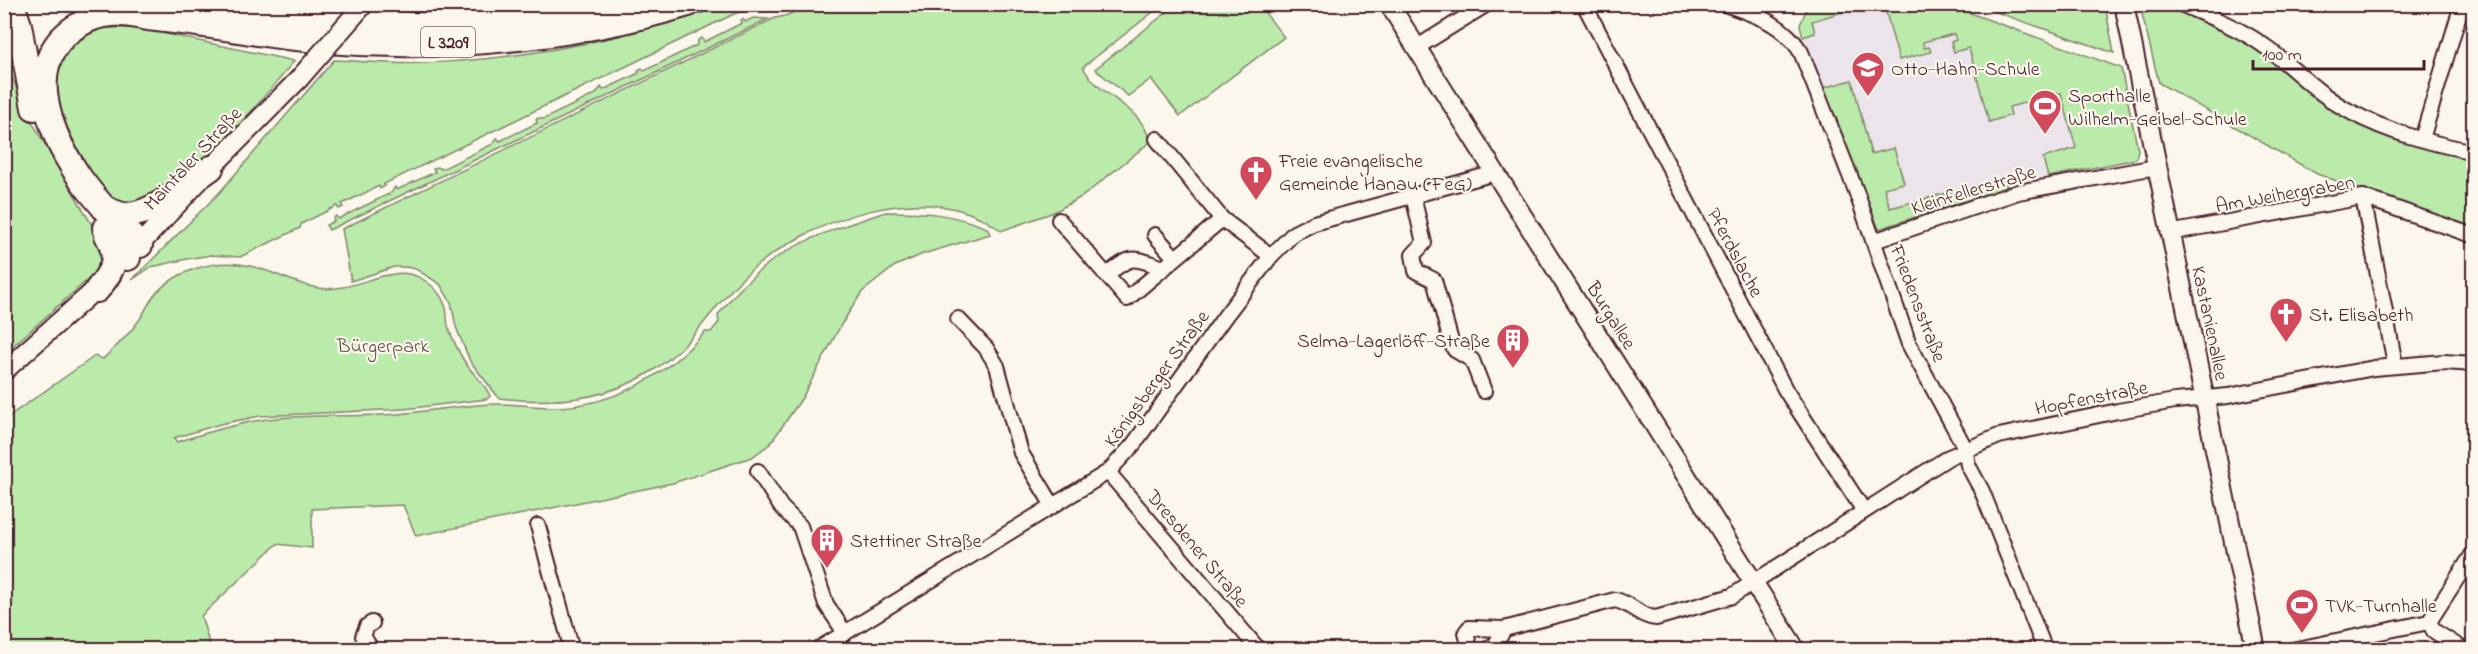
<svg xmlns="http://www.w3.org/2000/svg" width="2478" height="654" font-family="'Indie Flower',sans-serif">
<style>
.built{fill:#ebe4ea}
.green{fill:#baebab;stroke:#82856b;stroke-width:1.5}
.lines{fill:none;stroke-linecap:round;stroke-linejoin:round}
.street-casing{stroke:#4a1f2b;stroke-width:18}
.secondary-casing{stroke:#4a1f2b;stroke-width:22}
.highway-casing{stroke:#4a1f2b;stroke-width:28}
.street{stroke:#fbf7ec;stroke-width:14}
.secondary{stroke:#fbf7ec;stroke-width:18}
.highway{stroke:#fbf7ec;stroke-width:24}
.secondary-bridge-casing{stroke:#4a1f2b;stroke-width:22;stroke-linecap:butt}
.secondary-bridge{stroke:#fbf7ec;stroke-width:18}
.labels{text-anchor:middle;stroke-width:4.5;stroke-linejoin:round;paint-order:stroke}
.shield{fill:#fbf7ec;stroke:#7f6065;stroke-width:1.5}
.shield-label{font-size:18px;font-weight:bold;fill:#4a1f2b}
.poi-label{font-size:20px;fill:#4a1f2b;stroke:#fbf7ec;text-anchor:start}
.street-label{font-size:20px;fill:#4a1f2b;stroke:#fbf7ec}
.park-label{font-size:20px;fill:#66524b;stroke:#fbf7ec}
</style>
<rect width="100%" height="100%" fill="#fbf7ec"/>
<filter id="ink" filterUnits="userSpaceOnUse"><feTurbulence type="fractalNoise" baseFrequency=".0167" numOctaves="2"/><feDisplacementMap in="SourceGraphic" scale="12" xChannelSelector="R" yChannelSelector="G"/><feConvolveMatrix kernelMatrix="1 2 1 2 8 2 1 2 1" color-interpolation-filters="sRGB"/></filter>
<g filter="url(#ink)">
<path class="built" d="M1808,5h140l173,63 17,82 -2,9 -120,25 -137,45 -78,-196 -1,-8z"/>
<g class="green">
<path d="M730,4l65,1c-20,9 -41,1 -61,9l-350,170 1,2 -5,3 -1,-3 -37,18 1,3 -4,2 -2,-3 -36,18 -1,4 -60,29 -29,-2 -24,4 -36,8 -19,13 87,-87 115,-133c30,1 61,5 92,3 102,-4 206,-26 304,-59z"/>
<path d="M810,5h352l-79,62c15,30 60,39 67,75l-67,54 -29,16 -53,19c-71,-57 -195,-11 -254,43 -35,32 -52,70 -95,97 -47,30 -98,33 -153,27l-29,-37 -14,-34 -5,-25 -11,-18 -24,-15 -10,-2h-12l-43,14 -9,-52 433,-211 10,-2z"/>
<path d="M1176,5h83l25,32 -104,79 -29,-37 -23,17 -33,-27z"/>
<path d="M1808,5h35l3,6 -34,10 3,12 -12,4 -3,-12z"/>
<path d="M1884,5h64l173,63 17,82 -2,9 -88,18 -5,-19 33,-10 -15,-55 -52,14 2,8 -22,7 -20,-74 -15,4 -3,-10 5,-2 -2,-6 -31,8 1,6 5,-1 2,5 -32,8z"/>
<path d="M1986,5h119l9,48 -127,-44z"/>
<path d="M2148,5h15l86,36 68,55 156,60v73l-156,-55 -158,-91 -17,-69 8,-2z"/>
<path d="M753,18l15,1 -439,211 -3,-5 8,-4 -1,-3 3,-2 2,3 53,-26 4,-6 2,3 38,-18 -2,-3 4,-2 5,2 51,-25 4,-6 3,3 37,-18 -1,-4 3,-1 5,1 52,-25 5,-7 2,3 36,-17 -1,-3 4,-2 2,3 53,-26 1,-5 4,-2 2,4 38,-19 -1,-3 2,-1 2,3z"/>
<path d="M101,28h37l156,33c-25,32 -111,131 -147,140 -15,3 -31,2 -43,-9 -10,-9 -46,-80 -48,-93 -2,-14 2,-32 9,-44 7,-13 24,-20 36,-27z"/>
<path d="M4,38l7,36 14,36 77,132 1,12 -10,21 -88,78z"/>
<path d="M1852,80l19,74 23,-6 10,35 -20,5 6,20 114,-30 3,9 -128,42 -56,-141z"/>
<path d="M886,212c39,0 64,1 101,16l3,6 -67,20 -28,12 -33,26 -21,33 -39,73 -32,46 -18,13 -79,26 -257,53 -13,-31 -91,4v39l-35,-4 -76,72 10,33h-206v-230l90,-63 8,3c11,-11 25,-23 34,-36 8,-10 11,-21 20,-31 21,-22 58,-33 88,-27 25,4 51,20 73,23 28,4 50,-11 76,-14 23,-4 45,12 52,34 1,6 1,12 2,18 4,11 9,23 15,33 8,14 21,23 27,37l-3,3 -83,10 -144,7 -40,8 -46,14 3,4c28,-9 55,-17 84,-22 40,-6 81,-3 122,-5 38,-2 75,-10 113,-11 21,-1 42,4 64,3 56,-3 108,-33 145,-75h6l8,-10 -1,-7c50,-66 92,-78 168,-103z"/>
</g>
<g class="lines">
<defs>
<g id="street">
<path d="M1584,4l202,387 78,120"/>
<path d="M1725,4c32,12 57,18 76,48l55,139 53,153 56,104 3,17 14,26 63,159"/>
<path d="M2181,4c31,14 64,26 90,47 27,21 49,45 80,61 38,21 81,31 123,40"/>
<path d="M1416,48l71,-44"/>
<path d="M1157,139l65,80 49,37"/>
<path d="M2422,139l40,-135"/>
<path d="M1413,196l11,47 -11,12 3,16 18,9 18,65 3,5 17,10 12,31"/>
<path d="M2363,197l32,167"/>
<path d="M1059,220l68,79 95,-80"/>
<path d="M2169,233l194,-36 111,39"/>
<path d="M1155,235l20,23"/>
<path d="M1874,241l144,-49 138,-25"/>
<path d="M1107,275c26,-22 26,-17 57,-7"/>
<path d="M958,319l28,29 11,18 24,87 32,53"/>
<path d="M758,471l23,36 19,19 26,78 19,29"/>
<path d="M1108,472l151,178"/>
<path d="M538,526l34,124"/>
<path d="M2429,622l45,-70"/>
<path d="M372,650l-9,-14 4,-10 5,-3"/>
<path d="M817,650l291,-178 25,-27 93,-130 45,-59 23,-23 20,-10 181,-50"/>
<path d="M1470,650l-4,-18 3,-4 35,1 111,-29c16,3 25,17 41,18l76,-22 217,-139 50,-21 119,-25 57,-10 53,-5 146,-28 70,-6 30,2"/>
<path d="M1486,650l10,-6 8,-15"/>
<path d="M2292,650l137,-28 5,9 30,19"/>
</g>
<g id="secondary">
<path d="M1389,4l407,646"/>
<path d="M2124,4l132,646"/>
<path d="M131,254l80,-86 87,-88"/>
<path d="M4,371l102,-91"/>
</g>
<g id="highway">
<path d="M12,4l7,21 15,83"/>
<path d="M212,4c132,23 272,32 403,0"/>
<path d="M104,208c7,3 15,7 22,7 26,1 64,-33 85,-47"/>
<path d="M105,228l23,30"/>
<path d="M140,245c-21,-21 -43,-43 -60,-67 -32,-46 -61,-121 2,-155 8,-5 20,-8 30,-9 11,-1 25,2 36,4 30,3 60,7 90,12 147,25 307,17 450,-26"/>
<path d="M97,290c16,-20 23,-31 10,-55"/>
</g>
</defs>
<use href="#street" class="street-casing"/>
<use href="#secondary" class="secondary-casing"/>
<use href="#highway" class="highway-casing"/>
<use href="#street" class="street"/>
<use href="#secondary" class="secondary"/>
<use href="#highway" class="highway"/>
<defs>
<path id="secondary-bridge" d="M298,80l66,-76"/>
</defs>
<use href="#secondary-bridge" class="secondary-bridge-casing"/>
<use href="#secondary-bridge" class="secondary-bridge"/>
</g>
</g>
<defs>
<symbol id="school-pin" viewBox="-11 -11 22 30"><path d="M0 17L-7.5 6A9.5 9.5 0 1 1 7.5 6Z" fill="#d1495b" stroke="#fbf7ec"/><path d="M0-5L7-2L0 1L-7-2ZM-4 1L0 2.5L4 1V4Q0 6-4 4Z" fill="#fff"/></symbol>
<symbol id="stadium-pin" viewBox="-11 -11 22 30"><path d="M0 17L-7.5 6A9.5 9.5 0 1 1 7.5 6Z" fill="#d1495b" stroke="#fbf7ec"/><path d="M0-5a6.5 5 0 1 0 0 10a6.5 5 0 1 0 0-10ZM-3.5-1.8h7v3.6h-7Z" fill="#fff"/></symbol>
<symbol id="church-pin" viewBox="-11 -11 22 30"><path d="M0 17L-7.5 6A9.5 9.5 0 1 1 7.5 6Z" fill="#d1495b" stroke="#fbf7ec"/><path d="M-1.2-6h2.4v3.5h3.3v2.4h-3.3V6h-2.4V-.1h-3.3v-2.4h3.3Z" fill="#fff"/></symbol>
<symbol id="building-pin" viewBox="-11 -11 22 30"><path d="M0 17L-7.5 6A9.5 9.5 0 1 1 7.5 6Z" fill="#d1495b" stroke="#fbf7ec"/><path d="M-4-6H4V6H1V3H-1V6H-4ZM-2.5-4.3h1.7v1.8h-1.7ZM.8-4.3h1.7v1.8H.8ZM-2.5-1h1.7V.8h-1.7ZM.8-1h1.7V.8H.8Z" fill="#fff"/></symbol>
</defs>
<g fill-rule="evenodd">
<use href="#school-pin" x="1849" y="49" width="38" height="52"/>
<use href="#stadium-pin" x="2026" y="87" width="38" height="52"/>
<use href="#church-pin" x="1237" y="153" width="38" height="52"/>
<use href="#church-pin" x="2267" y="295" width="38" height="52"/>
<use href="#building-pin" x="1494" y="321" width="38" height="52"/>
<use href="#building-pin" x="808" y="521" width="38" height="52"/>
<use href="#stadium-pin" x="2283" y="586" width="38" height="52"/>
</g>
<g class="labels">
<rect class="shield" x="421" y="27" width="54" height="30" rx="4.5"/>
<g class="shield-label">
<text x="448" y="48">L 3209</text>
</g>
<g class="poi-label">
<text x="1891" y="75">Otto-Hahn-Schule</text>
<text x="2068" y="102">Sporthalle<tspan x="2068" dy="23">Wilhelm-Geibel-Schule</tspan></text>
<text x="1279" y="167">Freie evangelische<tspan x="1279" dy="23">Gemeinde Hanau (FeG)</tspan></text>
<text x="2309" y="321">St. Elisabeth</text>
<text x="1490" y="347" text-anchor="end">Selma-Lagerlöff-Straße</text>
<text x="850" y="547">Stettiner Straße</text>
<text x="2325" y="612">TVK-Turnhalle</text>
</g>
<g class="street-label">
<text transform="translate(192 158) rotate(-47)" y="7">Maintaler Straße</text>
<text transform="translate(1973 189) rotate(-17)" y="7">Kleinfellerstraße</text>
<text transform="translate(2285 193) rotate(-10)" y="7">Am Weihergraben</text>
<text transform="translate(1736 252) rotate(62)" y="7">Pferdslache</text>
<text transform="translate(1919 303) rotate(69)" y="7">Friedensstraße</text>
<text transform="translate(1612 315) rotate(58)" y="7">Burgallee</text>
<text transform="translate(2211 323) rotate(78)" y="7">Kastanienallee</text>
<text transform="translate(1156 378) rotate(-54)" y="7">Königsberger Straße</text>
<text transform="translate(2091 397) rotate(-11)" y="7">Hopfenstraße</text>
<text transform="translate(1198 548) rotate(50)" y="7">Dresdener Straße</text>
</g>
<g class="park-label">
<text x="383" y="352">Bürgerpark</text>
</g>
</g>
<rect width="2478" height="654" fill="none" stroke="#fbf7ec" stroke-width="24"/>
<rect x="12" y="12" width="2454" height="630" fill="none" stroke="#4a1f2b" stroke-width="2" filter="url(#ink)"/>
<path d="M2253 60v9h171v-9" fill="none" stroke="#4a1f2b" stroke-width="3"/>
<text x="2262" y="60" font-size="18" fill="#4a1f2b" stroke="#fbf7ec" stroke-width="4.5" paint-order="stroke">100 m</text>
</svg>
